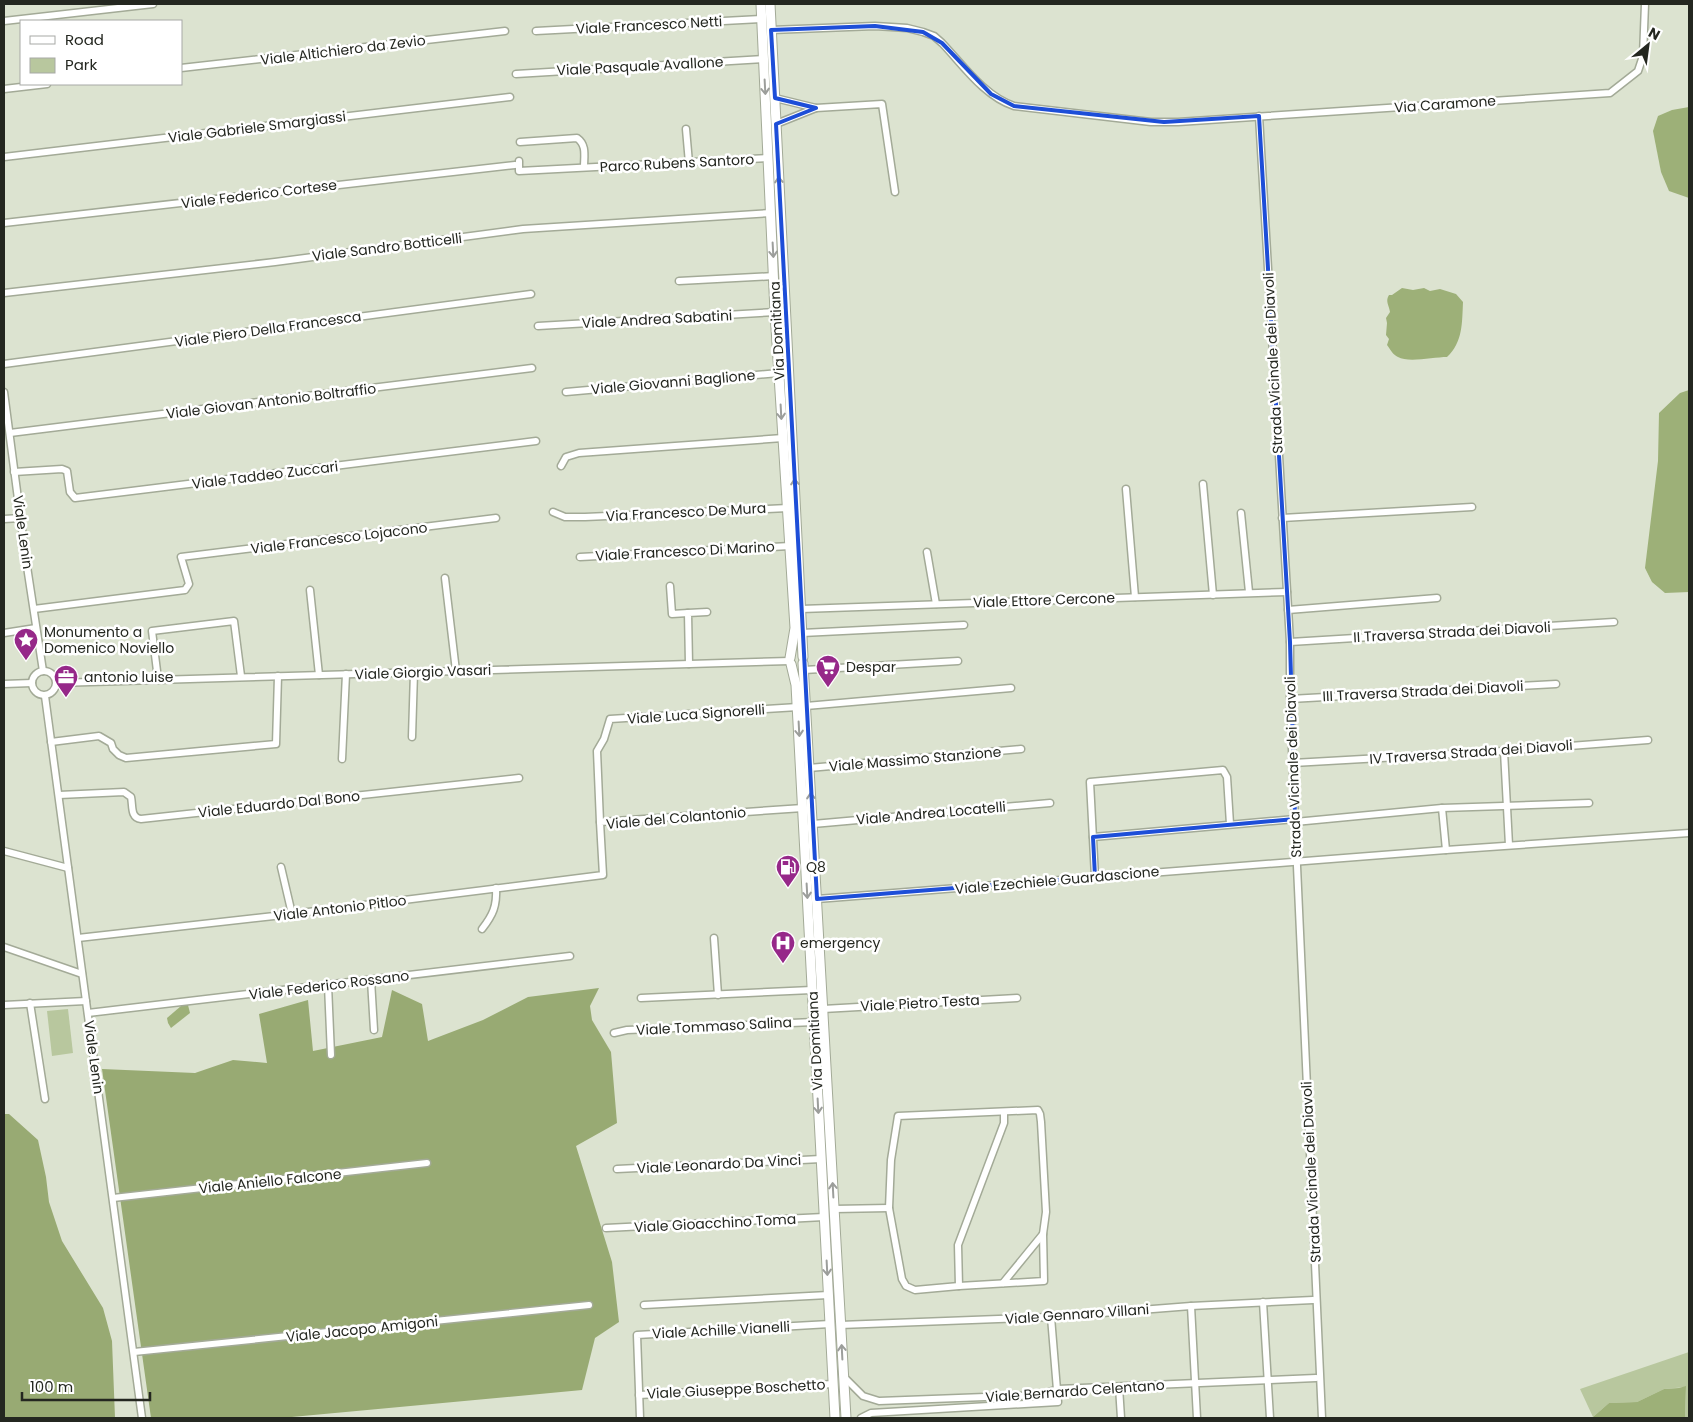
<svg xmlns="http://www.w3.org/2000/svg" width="1693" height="1422" font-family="Poppins,sans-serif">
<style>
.green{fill:#b8c79e}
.forest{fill:#98aa73}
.water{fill:#9db078}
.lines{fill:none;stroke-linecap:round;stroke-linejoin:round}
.street-casing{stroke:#a3aa97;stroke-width:9}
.secondary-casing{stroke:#a3aa97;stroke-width:11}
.street{stroke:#fff;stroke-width:6}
.secondary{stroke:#fff;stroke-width:9}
.oneway{stroke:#9c9e9b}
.marked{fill:none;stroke:#1d4ed8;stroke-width:4;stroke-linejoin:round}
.labels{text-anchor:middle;stroke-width:5;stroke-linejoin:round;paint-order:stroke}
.street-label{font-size:14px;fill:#242720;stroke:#fff}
.poi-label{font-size:14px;fill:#242720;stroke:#fff;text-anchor:start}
</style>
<rect width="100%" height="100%" fill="#dce3d0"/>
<g class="green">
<path d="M68,1009l5,44 -21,3 -5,-45z"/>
<path d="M1689,1352v66h-4l1,-31 -22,2 -27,13 -28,1 -16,14 -13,-28z"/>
</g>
<g class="forest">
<path d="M599,988l-9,18 2,14 19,32 6,71 -41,23 36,116 7,60 -24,16 -13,52 -301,28h-130l-49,-349 93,4 38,-13 34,3 -8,-49 49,-14 5,51 69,-14 10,-47 30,14 6,37 55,-21 45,-23z"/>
<path d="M4,1114h5l29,26 8,37 3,25 13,39 41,67 9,33 3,77h-111z"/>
</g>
<g class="water">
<path d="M1689,107v91l-20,-7 -8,-19 -8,-41 5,-15 14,-6z"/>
<path d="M1402,288l11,2 11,-2 6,3 10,-2 16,5 7,8c-1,21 0,40 -16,55 -13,0 -39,6 -49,0 -5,-2 -8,-8 -11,-12l2,-6 -3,-4 1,-12 -1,-5 4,-6c-1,-7 -5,-11 -1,-17h3z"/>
<path d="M1689,390v202l-24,1 -13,-11 -7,-14 13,-107 1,-48 21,-20z"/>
<path d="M188,1005l2,8 -19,15 -3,-5 -1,-5 14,-12z"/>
<path d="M1686,1386l-1,32 -92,-1 16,-14 28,-1 27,-13 15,-1z"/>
</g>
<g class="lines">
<defs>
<g id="street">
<path d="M4,21l149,-17"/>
<path d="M771,30l104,-4 32,2 16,4 11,4 8,7c21,22 42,53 72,63l137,16h27l432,-29 28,-22 5,-15 2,-52"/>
<path d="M536,31l225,-12"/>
<path d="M181,68l324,-37"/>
<path d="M516,74l248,-15"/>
<path d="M4,89l43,-5"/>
<path d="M775,98l41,10 -40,16"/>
<path d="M816,108l66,-4 13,88"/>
<path d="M1259,116l31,526v57l5,123 27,596"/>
<path d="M686,129l3,34"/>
<path d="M520,142l57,-4c10,7 7,18 7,29"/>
<path d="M4,157l506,-60"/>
<path d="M519,161v10l249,-13"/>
<path d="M4,223l511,-58"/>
<path d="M679,281l95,-5"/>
<path d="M4,293l271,-31 248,-33 248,-16"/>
<path d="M538,326l237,-14"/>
<path d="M4,364l527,-70"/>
<path d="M4,392l22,168 17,111"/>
<path d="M566,392l213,-19"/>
<path d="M10,433l522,-65"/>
<path d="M561,466l5,-9 13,-4 204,-15"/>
<path d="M14,472l48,-3 5,2 3,21 5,6 461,-57"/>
<path d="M1203,484l10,111"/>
<path d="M1126,489l9,108"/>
<path d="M553,512l12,5h20l203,-9"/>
<path d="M1241,513l8,79"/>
<path d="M1282,518l190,-11"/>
<path d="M4,519l17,-1"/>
<path d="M927,552l9,52"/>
<path d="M580,557l210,-11"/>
<path d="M445,578l11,93"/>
<path d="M670,586l2,28 16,-1"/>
<path d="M310,590l9,85"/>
<path d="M34,609l151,-19 4,-6 -8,-27 315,-39"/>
<path d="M801,609l486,-17"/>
<path d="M1288,610l149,-12"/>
<path d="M4,633l32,-5"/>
<path d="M802,633l162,-8"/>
<path d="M1290,642l324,-20"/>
<path d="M689,664l-1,-51 19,-1"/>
<path d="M804,670l154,-9"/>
<circle cx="44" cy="683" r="12"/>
<path d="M158,679l-6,-48 82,-10 7,55"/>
<path d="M57,683l733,-22"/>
<path d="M4,684l28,-1"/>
<path d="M45,696l97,722"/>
<path d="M1290,699l266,-15"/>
<path d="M806,706l205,-18"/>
<path d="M412,737l2,-65"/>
<path d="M51,742l48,-6 12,7 2,6 6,6 7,3 150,-14 2,-68"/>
<path d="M1504,751l5,94"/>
<path d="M342,759l4,-85"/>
<path d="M1293,763l211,-12 144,-11"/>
<path d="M809,768l212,-19"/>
<path d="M59,795l65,-3 7,5c2,8 -1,21 10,22l378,-41"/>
<path d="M1442,808l4,42"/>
<path d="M600,822l-3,-71 7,-12 6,-20 188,-12"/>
<path d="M1295,822l147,-14 147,-5"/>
<path d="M813,824l237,-21"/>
<path d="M1093,837l202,-18"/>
<path d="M4,851l64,17"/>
<path d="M281,867l11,47"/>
<path d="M1095,877l-5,-95 133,-12 4,7 3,47"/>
<path d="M817,899l629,-49 243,-17"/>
<path d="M482,929c11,-14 15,-23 14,-41"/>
<path d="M78,938l214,-24 311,-39 -3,-53 203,-14"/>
<path d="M714,938l4,57"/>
<path d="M4,947l78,27"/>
<path d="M371,980l3,50"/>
<path d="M328,985l3,70"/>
<path d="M641,998l171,-8"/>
<path d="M30,1003l15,96"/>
<path d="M4,1005l82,-4"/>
<path d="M823,1009l194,-11"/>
<path d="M88,1013l482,-57"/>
<path d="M614,1033l13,-3 187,-8"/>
<path d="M1038,1110l2,4 1,8 5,90 -3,22 1,47 -85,5 -44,4 -9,-4 -4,-7 -13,-71 2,-48 7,-44z"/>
<path d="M617,1169l204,-10"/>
<path d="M113,1198l314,-35"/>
<path d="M834,1209l55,-1"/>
<path d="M606,1228l218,-11"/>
<path d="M1003,1283l40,-49"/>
<path d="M959,1286l-1,-41 46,-122v-11"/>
<path d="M1263,1302l7,116"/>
<path d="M644,1305l184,-10"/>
<path d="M1191,1306l6,112"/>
<path d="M840,1325l211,-8 140,-11 122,-6"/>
<path d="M134,1352l455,-47"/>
<path d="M843,1376l20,20 16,5 161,-6 18,-6 258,-11"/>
<path d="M1119,1387l2,31"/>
<path d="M639,1395l194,-11"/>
<path d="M640,1418l-3,-83 193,-11"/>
<path d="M861,1418l10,-5 187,-11 -7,-85"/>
</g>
<g id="secondary">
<path d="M761,4l14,308 20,316 -5,30"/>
<path d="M770,4l33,653"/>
<path d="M803,663l43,755"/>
<path d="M791,664l5,21 39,733"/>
</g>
</defs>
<use href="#street" class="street-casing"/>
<use href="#secondary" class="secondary-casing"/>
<use href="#street" class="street"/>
<use href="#secondary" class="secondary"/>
</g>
<defs><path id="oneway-shaft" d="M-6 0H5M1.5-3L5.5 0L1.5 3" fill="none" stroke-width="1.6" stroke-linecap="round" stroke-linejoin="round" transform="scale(1.25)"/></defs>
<g class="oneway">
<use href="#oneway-shaft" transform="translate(765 87) rotate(87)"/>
<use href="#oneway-shaft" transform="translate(779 184) rotate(-93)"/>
<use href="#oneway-shaft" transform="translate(773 250) rotate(87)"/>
<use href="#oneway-shaft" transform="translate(781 412) rotate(87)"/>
<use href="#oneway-shaft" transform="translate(795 486) rotate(-93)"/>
<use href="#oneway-shaft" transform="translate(799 729) rotate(87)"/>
<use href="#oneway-shaft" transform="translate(811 800) rotate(-93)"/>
<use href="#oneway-shaft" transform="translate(807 891) rotate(87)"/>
<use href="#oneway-shaft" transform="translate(818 1106) rotate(87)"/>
<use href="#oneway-shaft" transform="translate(833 1190) rotate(-93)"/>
<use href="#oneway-shaft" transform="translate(827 1268) rotate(87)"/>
<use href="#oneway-shaft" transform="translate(842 1352) rotate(-93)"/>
</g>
<path class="marked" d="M875,26l48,6 19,11 49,51 23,12 150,16 95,-6 31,526 5,177 -202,18 2,40 -278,22 -41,-775 40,-16 -41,-10 -4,-68z"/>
<defs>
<symbol id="sight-pin" viewBox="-11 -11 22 30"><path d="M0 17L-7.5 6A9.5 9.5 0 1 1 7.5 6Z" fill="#962889" stroke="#fff"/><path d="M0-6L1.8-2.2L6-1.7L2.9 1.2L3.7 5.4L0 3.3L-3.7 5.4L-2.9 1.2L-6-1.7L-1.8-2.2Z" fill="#fff"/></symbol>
<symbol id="supermarket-pin" viewBox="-11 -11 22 30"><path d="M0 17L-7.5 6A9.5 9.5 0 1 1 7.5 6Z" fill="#962889" stroke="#fff"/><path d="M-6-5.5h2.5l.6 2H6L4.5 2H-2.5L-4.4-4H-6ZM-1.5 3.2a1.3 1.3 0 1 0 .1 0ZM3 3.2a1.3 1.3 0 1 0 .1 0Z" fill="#fff"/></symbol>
<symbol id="office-pin" viewBox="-11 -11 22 30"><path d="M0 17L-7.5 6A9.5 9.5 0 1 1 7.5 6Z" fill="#962889" stroke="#fff"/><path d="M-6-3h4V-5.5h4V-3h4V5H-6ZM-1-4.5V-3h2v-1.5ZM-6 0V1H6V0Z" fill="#fff"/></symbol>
<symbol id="fuel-pin" viewBox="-11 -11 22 30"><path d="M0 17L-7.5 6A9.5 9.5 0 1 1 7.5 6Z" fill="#962889" stroke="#fff"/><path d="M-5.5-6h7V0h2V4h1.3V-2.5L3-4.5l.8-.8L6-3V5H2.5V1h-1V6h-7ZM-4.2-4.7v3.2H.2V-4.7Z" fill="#fff"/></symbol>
<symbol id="hospital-pin" viewBox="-11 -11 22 30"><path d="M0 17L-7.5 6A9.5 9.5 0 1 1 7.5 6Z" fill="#962889" stroke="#fff"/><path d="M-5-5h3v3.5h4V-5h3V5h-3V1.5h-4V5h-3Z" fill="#fff"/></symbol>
</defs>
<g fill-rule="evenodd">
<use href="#sight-pin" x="12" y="626" width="28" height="38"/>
<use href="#supermarket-pin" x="814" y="653" width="28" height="38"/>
<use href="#office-pin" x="52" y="663" width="28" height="38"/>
<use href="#fuel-pin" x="774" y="853" width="28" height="38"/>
<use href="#hospital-pin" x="769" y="929" width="28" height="38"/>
</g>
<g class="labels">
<g class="street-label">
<text transform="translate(649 25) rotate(-3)" y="5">Viale Francesco Netti</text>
<text transform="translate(343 50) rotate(-7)" y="5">Viale Altichiero da Zevio</text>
<text transform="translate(640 66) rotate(-3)" y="5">Viale Pasquale Avallone</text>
<text transform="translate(1445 104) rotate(-4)" y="5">Via Caramone</text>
<text transform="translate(257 127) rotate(-7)" y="5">Viale Gabriele Smargiassi</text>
<text transform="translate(677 163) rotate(-3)" y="5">Parco Rubens Santoro</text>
<text transform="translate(259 194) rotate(-7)" y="5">Viale Federico Cortese</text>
<text transform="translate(387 247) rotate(-7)" y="5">Viale Sandro Botticelli</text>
<text transform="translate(657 319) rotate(-3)" y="5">Viale Andrea Sabatini</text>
<text transform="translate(268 329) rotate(-8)" y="5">Viale Piero Della Francesca</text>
<text transform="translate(777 331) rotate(-93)" y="5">Via Domitiana</text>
<text transform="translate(1273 363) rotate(-93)" y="5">Strada Vicinale dei Diavoli</text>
<text transform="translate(673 382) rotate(-5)" y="5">Viale Giovanni Baglione</text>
<text transform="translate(271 401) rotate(-7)" y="5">Viale Giovan Antonio Boltraffio</text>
<text transform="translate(265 475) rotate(-7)" y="5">Viale Taddeo Zuccari</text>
<text transform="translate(686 512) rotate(-3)" y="5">Via Francesco De Mura</text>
<text transform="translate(23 532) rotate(82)" y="5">Viale Lenin</text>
<text transform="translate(339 538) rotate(-7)" y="5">Viale Francesco Lojacono</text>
<text transform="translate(685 551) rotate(-3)" y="5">Viale Francesco Di Marino</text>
<text transform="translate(1044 600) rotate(-2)" y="5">Viale Ettore Cercone</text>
<text transform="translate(1452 632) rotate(-3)" y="5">II Traversa Strada dei Diavoli</text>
<text transform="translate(423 672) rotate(-2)" y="5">Viale Giorgio Vasari</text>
<text transform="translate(1423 691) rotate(-3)" y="5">III Traversa Strada dei Diavoli</text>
<text transform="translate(696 714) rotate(-4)" y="5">Viale Luca Signorelli</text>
<text transform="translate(1471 752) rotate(-4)" y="5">IV Traversa Strada dei Diavoli</text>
<text transform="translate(915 759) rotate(-5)" y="5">Viale Massimo Stanzione</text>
<text transform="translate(1293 767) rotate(-92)" y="5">Strada Vicinale dei Diavoli</text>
<text transform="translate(279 804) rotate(-6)" y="5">Viale Eduardo Dal Bono</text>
<text transform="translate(931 813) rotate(-5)" y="5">Viale Andrea Locatelli</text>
<text transform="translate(676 818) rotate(-5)" y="5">Viale del Colantonio</text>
<text transform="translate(1057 880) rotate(-5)" y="5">Viale Ezechiele Guardascione</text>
<text transform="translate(340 908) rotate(-7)" y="5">Viale Antonio Pitloo</text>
<text transform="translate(329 985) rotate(-7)" y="5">Viale Federico Rossano</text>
<text transform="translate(920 1003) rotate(-3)" y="5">Viale Pietro Testa</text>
<text transform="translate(714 1026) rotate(-3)" y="5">Viale Tommaso Salina</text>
<text transform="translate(815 1041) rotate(-93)" y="5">Via Domitiana</text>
<text transform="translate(94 1057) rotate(82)" y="5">Viale Lenin</text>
<text transform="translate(719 1164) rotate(-3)" y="5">Viale Leonardo Da Vinci</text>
<text transform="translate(1311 1172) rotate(-93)" y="5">Strada Vicinale dei Diavoli</text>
<text transform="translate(270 1181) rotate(-6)" y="5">Viale Aniello Falcone</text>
<text transform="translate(715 1223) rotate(-3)" y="5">Viale Gioacchino Toma</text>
<text transform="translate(1077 1314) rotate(-4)" y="5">Viale Gennaro Villani</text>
<text transform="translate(362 1329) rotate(-6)" y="5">Viale Jacopo Amigoni</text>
<text transform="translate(721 1330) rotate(-3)" y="5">Viale Achille Vianelli</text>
<text transform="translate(736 1389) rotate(-3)" y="5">Viale Giuseppe Boschetto</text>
<text transform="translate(1075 1391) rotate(-4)" y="5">Viale Bernardo Celentano</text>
</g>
<g class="poi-label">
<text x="44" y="637">Monumento a<tspan x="44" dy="16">Domenico Noviello</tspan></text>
<text x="846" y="672">Despar</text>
<text x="84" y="682">antonio luise</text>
<text x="806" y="872">Q8</text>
<text x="800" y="948">emergency</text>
</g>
</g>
<rect width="1693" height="1422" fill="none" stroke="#242720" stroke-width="10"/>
<rect x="20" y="20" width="162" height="65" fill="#ffffff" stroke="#a7a9a6"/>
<rect x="30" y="36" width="25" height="8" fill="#ffffff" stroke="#a7a9a6"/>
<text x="65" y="45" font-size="15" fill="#242720">Road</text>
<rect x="30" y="58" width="25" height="15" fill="#b8c79e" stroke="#a7a9a6"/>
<text x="65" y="70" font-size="15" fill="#242720">Park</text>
<g transform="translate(1648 45) rotate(29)" stroke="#ffffff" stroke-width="4" paint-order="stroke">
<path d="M0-4L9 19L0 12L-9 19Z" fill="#242720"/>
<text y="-8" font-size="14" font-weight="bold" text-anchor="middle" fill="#242720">N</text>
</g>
<path d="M22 1392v8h128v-8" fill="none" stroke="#242720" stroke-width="2.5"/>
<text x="30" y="1392" font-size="15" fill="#242720" stroke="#ffffff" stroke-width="4" paint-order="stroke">100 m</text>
</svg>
